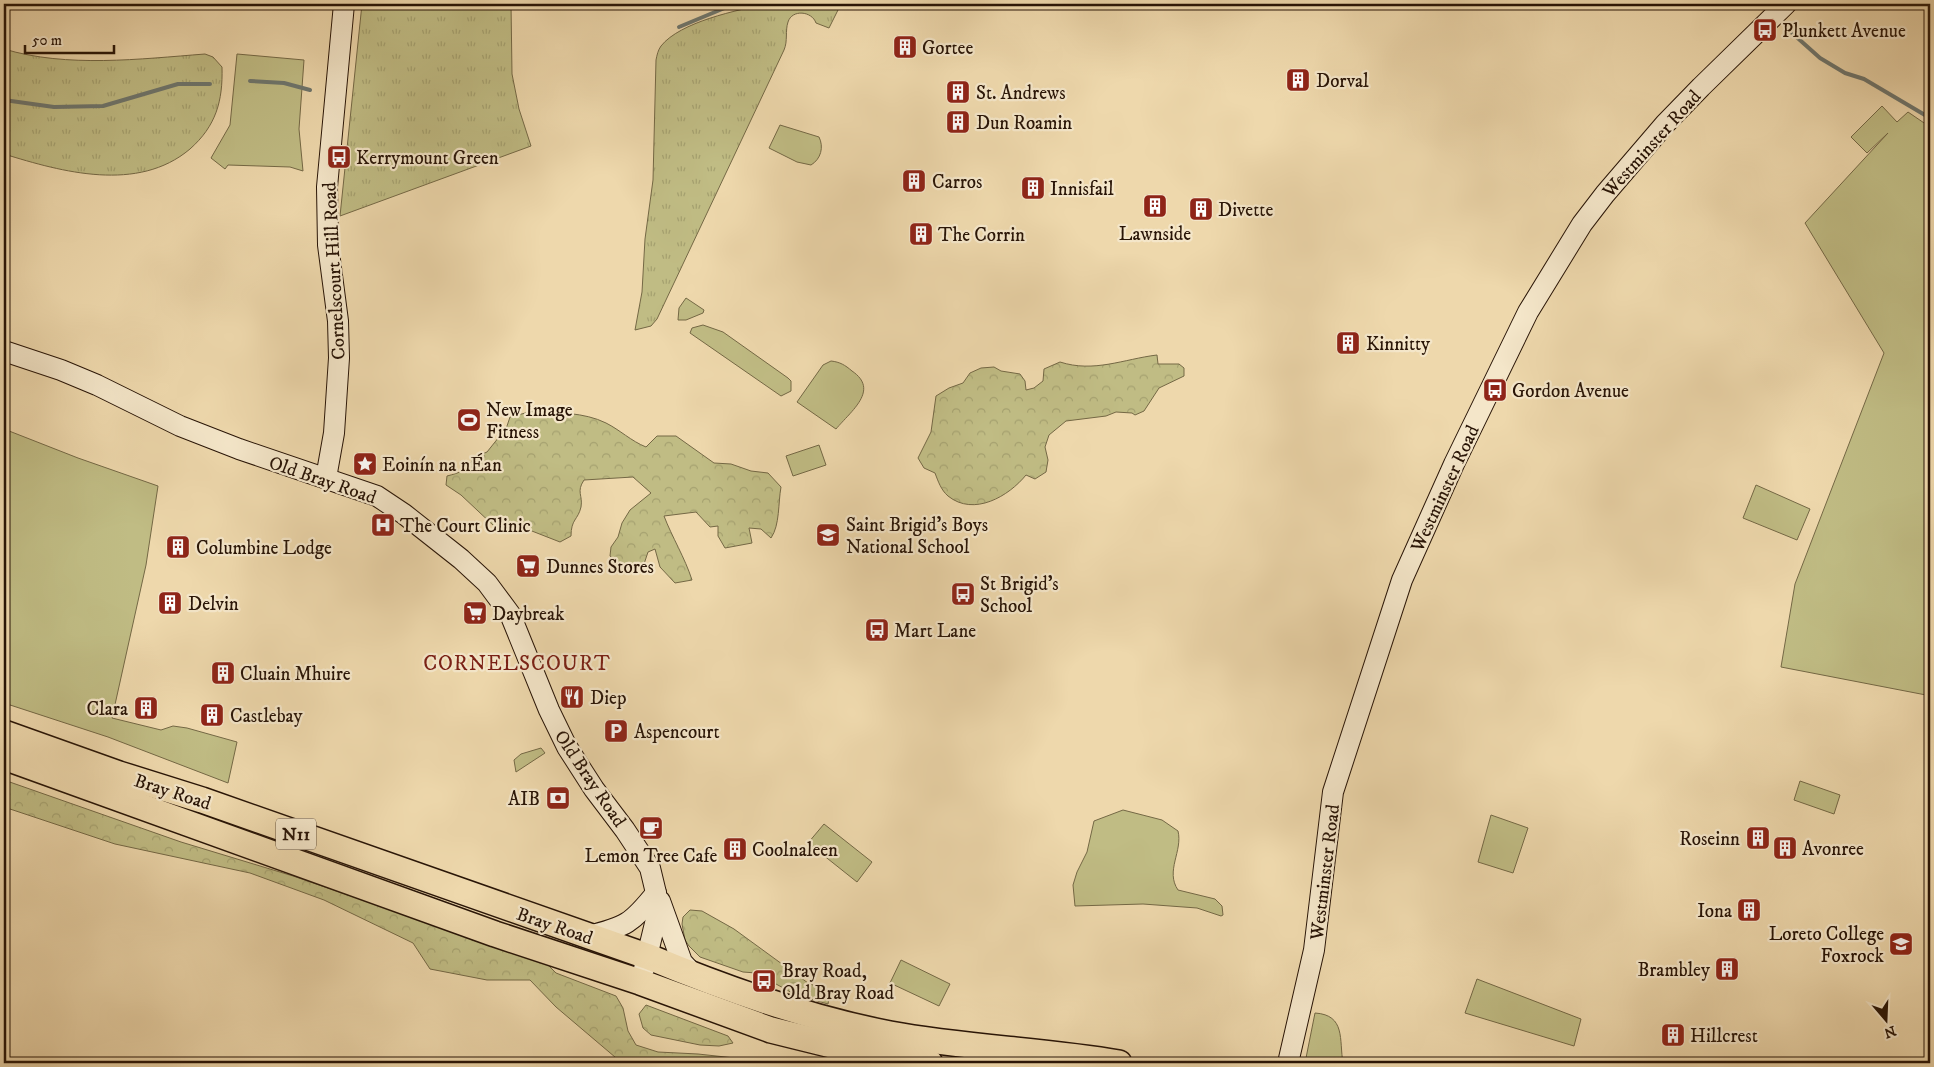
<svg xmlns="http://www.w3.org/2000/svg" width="1934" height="1067" font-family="'IM FELL DW Pica',serif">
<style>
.green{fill:#c0bc84;stroke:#746845}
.forest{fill:url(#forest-crowns);stroke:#746845}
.park{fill:url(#park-tufts);stroke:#746845}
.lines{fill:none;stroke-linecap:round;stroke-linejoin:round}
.stream{stroke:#6e766e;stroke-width:4}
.secondary-casing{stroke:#281406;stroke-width:22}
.highway-casing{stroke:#281406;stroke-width:28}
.secondary{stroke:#f4e6c9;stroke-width:20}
.highway{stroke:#eed8ac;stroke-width:25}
.labels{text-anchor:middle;stroke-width:4.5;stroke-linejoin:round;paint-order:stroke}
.shield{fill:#f4e6c9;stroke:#655340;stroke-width:1}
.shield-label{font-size:18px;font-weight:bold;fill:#281406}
.poi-label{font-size:19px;fill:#281406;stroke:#f4e6c9;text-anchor:start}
.street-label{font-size:19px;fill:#281406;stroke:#f4e6c9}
.quarter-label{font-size:21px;letter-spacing:1px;fill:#7a1f14;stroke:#f4e6c9}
</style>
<defs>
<pattern id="forest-crowns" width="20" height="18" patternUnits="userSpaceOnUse" patternTransform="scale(1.25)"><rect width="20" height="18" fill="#c0bc84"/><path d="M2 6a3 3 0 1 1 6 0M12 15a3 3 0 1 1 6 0" fill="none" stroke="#a5a170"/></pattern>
<pattern id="park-tufts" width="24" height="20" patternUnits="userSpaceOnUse" patternTransform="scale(1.25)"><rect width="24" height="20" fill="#c0bc84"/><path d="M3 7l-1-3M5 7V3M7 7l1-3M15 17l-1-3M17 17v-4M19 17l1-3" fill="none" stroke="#a5a170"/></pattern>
</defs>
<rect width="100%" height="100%" fill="#eed8ac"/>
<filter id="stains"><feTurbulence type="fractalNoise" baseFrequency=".004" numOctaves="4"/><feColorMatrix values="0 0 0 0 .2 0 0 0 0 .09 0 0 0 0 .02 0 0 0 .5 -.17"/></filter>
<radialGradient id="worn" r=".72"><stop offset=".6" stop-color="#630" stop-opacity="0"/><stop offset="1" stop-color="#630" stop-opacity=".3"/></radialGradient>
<g class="green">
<path d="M237,54l67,6 -5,69 4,42 -13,-4 -62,-2 -3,4 -14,-11 19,-33z"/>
<path d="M1882,106l15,16 11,-10 22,15v571l-4,-3 -145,-28 14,-83 89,-231 -79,-130 83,-90 -21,20 -16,-16z"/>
<path d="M780,125l39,12c5,10 2,22 -8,28l-14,-3 -28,-14z"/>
<path d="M686,298l18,12 -1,3 -17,7h-8l1,-12z"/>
<path d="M703,325l20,7 65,46 3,3v10l-10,5 -91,-63 2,-5z"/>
<path d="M831,361c9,1 14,4 21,10 28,19 -1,40 -16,58l-39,-27 26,-37z"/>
<path d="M4,429l74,29 80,28 -12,79 -34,153 49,12 12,-4 14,2 50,14 -9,41 -120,-46 -104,-34z"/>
<path d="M819,445l7,20 -33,11 -7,-20z"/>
<path d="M1756,485l54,24 -13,31 -54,-22z"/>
<path d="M541,748l4,5 -29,19 -2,-12 7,-6z"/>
<path d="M1800,781l40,14 -6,19 -40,-14z"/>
<path d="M1123,810l39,10 16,11c5,20 -13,40 0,59l37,9 7,7 1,9 -2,1 -24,-8 -54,-4 -68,2 -2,-21 4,-13 10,-20 7,-31z"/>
<path d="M1491,815l37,13 -15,45 -35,-11z"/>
<path d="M824,824l48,38 -15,20 -49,-39z"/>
<path d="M901,960l49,24 -11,22 -49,-23z"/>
<path d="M1477,979l104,40 -7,27 -109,-33z"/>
<path d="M1315,1013c31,2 24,27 28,50h-38z"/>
</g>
<g class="forest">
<path d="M1157,355l1,9h21l5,4v8l-25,12 -15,23 -9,4 -3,-2 -16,-1 -10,4 -40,5 -17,14 -4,12 3,13 -2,12 -11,7 -9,-4c-17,21 -52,42 -78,21 -7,-6 -10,-15 -13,-23l-11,-5 -6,-10 13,-26 5,-36 13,-8 14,-5 7,-10 11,-5 13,-1 7,4 19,3 5,7 1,9 8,-2 9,-7 1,-12 16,-7c34,11 64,-3 97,-7z"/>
<path d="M533,411c24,2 51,1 73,12 14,7 25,18 40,24l11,-11h19l38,27 17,1 20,7 17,2 13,14c-3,16 -1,38 -10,51l-10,-9 -12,-1 3,15 -27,5 -7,-12v-10l-8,1 -14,-15 -32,4c8,21 21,42 28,64l-17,3 -15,-16 -5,-18 -7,3 -4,12 -19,4 -15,-12 1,-9 7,-10 4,-14 8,-13 21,-17 -18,-16 -49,3c-8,12 -1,15 -3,27 -3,13 -10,12 -10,29l-11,6 -46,-18 -20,2 -33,-31 -15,-10 1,-9c12,-3 22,-6 26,-18l14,-6 12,-15 5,-2 6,-18z"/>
<path d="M4,780l177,62 112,34 253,87 10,10 60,23 7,12 5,23 8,14 22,7 40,2 73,8 -149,1 -66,-56 -26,-27h-43l-57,-11 -17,-26 -89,-43 -74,-27 -135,-29 -111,-37z"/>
<path d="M690,910l12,1 32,18 74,54 15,6 6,9 -1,6 -32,-9 -40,-22 -13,-1 -43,-15 -11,-11 -4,-6 -3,-16 1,-7z"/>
<path d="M646,1005l82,31 5,7 -14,3 -19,-1 -49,-10 -8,-7 -4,-14z"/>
</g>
<g class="park">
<path d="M362,4h149l1,70 7,35 12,37 -191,70z"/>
<path d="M767,4h74l-12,24 -13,-5c-4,-12 -24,-14 -28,-1 -3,9 0,19 -4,28l-127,269 -6,7 -16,4 7,-38 3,-53 8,-59 3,-120c1,-5 2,-10 5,-14 19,-24 76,-36 106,-42z"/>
<path d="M4,49c63,19 136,10 201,5l8,3 9,10c1,34 -6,59 -32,82 -52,44 -128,23 -186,5z"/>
</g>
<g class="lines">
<g class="stream">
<path d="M679,27l48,-20 18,-3"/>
<path d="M1792,33l28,25 25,15 19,6 66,39"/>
<path d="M250,81l34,2 26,7"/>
<path d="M4,100l50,7 49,-1 75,-22h32"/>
</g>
<defs>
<g id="secondary">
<path d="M4,351l57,19 36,15 83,41 59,23 138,47 27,18 57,45 26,24 23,31 39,96 18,37 27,42 31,41 25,38 6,25 1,22 -13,54"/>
<path d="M326,478l8,-45 5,-75 -1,-37 -10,-76 -1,-58 17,-183"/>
<path d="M660,901l22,61 13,14"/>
<path d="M588,936c38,-9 44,-13 68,-43"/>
<path d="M1288,1063l26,-113 19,-158 69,-212 52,-116 74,-152 54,-88 23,-30 60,-70 36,-37 85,-83"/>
</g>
<g id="highway">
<path d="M4,733l115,41 83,26 447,157c77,32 158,61 241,77 76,14 153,16 229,29"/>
<path d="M4,757l491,177 145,48 131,48 89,22 70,11"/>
</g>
</defs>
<use href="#secondary" class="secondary-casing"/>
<use href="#highway" class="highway-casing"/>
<use href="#secondary" class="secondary"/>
<use href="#highway" class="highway"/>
</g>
<defs>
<symbol id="bus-square" viewBox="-11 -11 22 22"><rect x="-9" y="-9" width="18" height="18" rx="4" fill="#8f2418" stroke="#f4e6c9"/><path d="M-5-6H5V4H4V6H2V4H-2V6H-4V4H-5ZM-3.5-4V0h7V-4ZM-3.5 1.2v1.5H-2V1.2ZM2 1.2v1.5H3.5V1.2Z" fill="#fff"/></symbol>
<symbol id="building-square" viewBox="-11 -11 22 22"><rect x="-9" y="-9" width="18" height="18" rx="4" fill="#8f2418" stroke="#f4e6c9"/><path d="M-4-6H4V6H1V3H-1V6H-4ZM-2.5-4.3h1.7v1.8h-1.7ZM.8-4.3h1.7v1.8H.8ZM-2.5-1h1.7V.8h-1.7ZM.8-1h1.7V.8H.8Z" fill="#fff"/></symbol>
<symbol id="stadium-square" viewBox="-11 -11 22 22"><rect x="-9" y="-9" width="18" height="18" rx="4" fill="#8f2418" stroke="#f4e6c9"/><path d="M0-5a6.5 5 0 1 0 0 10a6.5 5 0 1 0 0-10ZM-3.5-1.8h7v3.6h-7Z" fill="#fff"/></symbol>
<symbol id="sight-square" viewBox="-11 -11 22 22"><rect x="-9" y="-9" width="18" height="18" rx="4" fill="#8f2418" stroke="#f4e6c9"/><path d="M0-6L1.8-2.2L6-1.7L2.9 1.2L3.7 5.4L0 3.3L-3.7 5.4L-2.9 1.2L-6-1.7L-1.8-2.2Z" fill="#fff"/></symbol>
<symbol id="hospital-square" viewBox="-11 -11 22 22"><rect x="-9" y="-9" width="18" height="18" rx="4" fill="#8f2418" stroke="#f4e6c9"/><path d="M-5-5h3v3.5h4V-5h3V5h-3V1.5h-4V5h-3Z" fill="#fff"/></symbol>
<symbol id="school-square" viewBox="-11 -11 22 22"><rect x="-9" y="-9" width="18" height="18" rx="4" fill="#8f2418" stroke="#f4e6c9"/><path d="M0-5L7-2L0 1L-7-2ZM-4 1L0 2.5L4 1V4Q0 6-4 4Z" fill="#fff"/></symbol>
<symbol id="supermarket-square" viewBox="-11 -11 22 22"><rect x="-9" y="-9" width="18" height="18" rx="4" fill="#8f2418" stroke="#f4e6c9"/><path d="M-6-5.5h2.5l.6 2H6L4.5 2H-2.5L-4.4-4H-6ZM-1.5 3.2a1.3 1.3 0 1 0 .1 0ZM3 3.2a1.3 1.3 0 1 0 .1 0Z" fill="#fff"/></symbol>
<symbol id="restaurant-square" viewBox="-11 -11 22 22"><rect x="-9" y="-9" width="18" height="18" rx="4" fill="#8f2418" stroke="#f4e6c9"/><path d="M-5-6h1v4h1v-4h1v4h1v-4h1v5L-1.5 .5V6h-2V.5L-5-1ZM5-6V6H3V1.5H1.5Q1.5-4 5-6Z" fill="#fff"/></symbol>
<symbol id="parking-square" viewBox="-11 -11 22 22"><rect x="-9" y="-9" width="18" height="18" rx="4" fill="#8f2418" stroke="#f4e6c9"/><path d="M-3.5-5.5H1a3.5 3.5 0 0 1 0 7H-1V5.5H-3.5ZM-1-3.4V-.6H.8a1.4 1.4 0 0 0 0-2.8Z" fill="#fff"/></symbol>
<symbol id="bank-square" viewBox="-11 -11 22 22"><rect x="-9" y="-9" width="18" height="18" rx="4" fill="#8f2418" stroke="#f4e6c9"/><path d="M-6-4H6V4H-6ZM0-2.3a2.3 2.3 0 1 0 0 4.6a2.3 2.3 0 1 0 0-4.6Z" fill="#fff"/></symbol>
<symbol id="cafe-square" viewBox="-11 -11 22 22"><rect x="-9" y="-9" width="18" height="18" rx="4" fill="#8f2418" stroke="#f4e6c9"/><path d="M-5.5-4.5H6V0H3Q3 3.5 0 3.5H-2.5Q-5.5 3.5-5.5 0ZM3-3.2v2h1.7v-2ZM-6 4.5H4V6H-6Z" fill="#fff"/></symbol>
</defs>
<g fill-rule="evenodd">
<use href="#bus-square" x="1751" y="16" width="28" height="28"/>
<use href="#building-square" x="891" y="33" width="28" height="28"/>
<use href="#building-square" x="1284" y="66" width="28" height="28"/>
<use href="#building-square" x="944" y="78" width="28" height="28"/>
<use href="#building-square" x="944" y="108" width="28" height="28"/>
<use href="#bus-square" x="325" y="143" width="28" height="28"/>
<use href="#building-square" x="900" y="167" width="28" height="28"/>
<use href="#building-square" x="1019" y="174" width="28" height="28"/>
<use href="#building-square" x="1141" y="192" width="28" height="28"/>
<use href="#building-square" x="1187" y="195" width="28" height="28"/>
<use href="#building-square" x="907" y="220" width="28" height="28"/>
<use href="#building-square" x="1334" y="329" width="28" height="28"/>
<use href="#bus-square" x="1481" y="376" width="28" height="28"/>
<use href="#stadium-square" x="455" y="406" width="28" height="28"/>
<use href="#sight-square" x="351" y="450" width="28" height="28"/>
<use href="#hospital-square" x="369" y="511" width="28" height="28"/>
<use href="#school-square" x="814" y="521" width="28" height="28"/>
<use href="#building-square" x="164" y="533" width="28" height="28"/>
<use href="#supermarket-square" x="514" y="552" width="28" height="28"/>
<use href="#bus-square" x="949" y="580" width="28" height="28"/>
<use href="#building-square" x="156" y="589" width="28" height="28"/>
<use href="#supermarket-square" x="461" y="599" width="28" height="28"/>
<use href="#bus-square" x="863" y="616" width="28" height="28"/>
<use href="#building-square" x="209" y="659" width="28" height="28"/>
<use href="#restaurant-square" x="558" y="683" width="28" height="28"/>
<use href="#building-square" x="132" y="694" width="28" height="28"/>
<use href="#building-square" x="198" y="701" width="28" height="28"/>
<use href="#parking-square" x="602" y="717" width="28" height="28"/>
<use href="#bank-square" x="544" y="784" width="28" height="28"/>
<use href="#cafe-square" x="637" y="814" width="28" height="28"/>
<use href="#building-square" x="1744" y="824" width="28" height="28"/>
<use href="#building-square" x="1771" y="834" width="28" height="28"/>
<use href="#building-square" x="721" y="835" width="28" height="28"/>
<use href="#building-square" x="1735" y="896" width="28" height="28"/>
<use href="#school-square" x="1887" y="930" width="28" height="28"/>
<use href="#building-square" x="1713" y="955" width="28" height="28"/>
<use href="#bus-square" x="750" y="967" width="28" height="28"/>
<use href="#building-square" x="1659" y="1021" width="28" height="28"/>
</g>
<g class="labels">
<rect class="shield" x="276" y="818.5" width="40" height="31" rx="4"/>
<g class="shield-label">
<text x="296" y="840">N11</text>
</g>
<g class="poi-label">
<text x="1782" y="37">Plunkett Avenue</text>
<text x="922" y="54">Gortee</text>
<text x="1316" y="87">Dorval</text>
<text x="976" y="99">St. Andrews</text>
<text x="976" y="129">Dun Roamin</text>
<text x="356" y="164">Kerrymount Green</text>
<text x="932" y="188">Carros</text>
<text x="1050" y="195">Innisfail</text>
<text x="1218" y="216">Divette</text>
<text x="1155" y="240" text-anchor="middle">Lawnside</text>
<text x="938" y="241">The Corrin</text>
<text x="1366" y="350">Kinnitty</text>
<text x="1512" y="397">Gordon Avenue</text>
<text x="486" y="416">New Image<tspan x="486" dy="22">Fitness</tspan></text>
<text x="382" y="471">Eoinín na nÉan</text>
<text x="846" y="531">Saint Brigid's Boys<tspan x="846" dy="22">National School</tspan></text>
<text x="400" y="532">The Court Clinic</text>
<text x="196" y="554">Columbine Lodge</text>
<text x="546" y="573">Dunnes Stores</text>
<text x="980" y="590">St Brigid's<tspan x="980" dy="22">School</tspan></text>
<text x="188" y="610">Delvin</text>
<text x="492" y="620">Daybreak</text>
<text x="894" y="637">Mart Lane</text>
<text x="240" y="680">Cluain Mhuire</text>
<text x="590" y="704">Diep</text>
<text x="128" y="715" text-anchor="end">Clara</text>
<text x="230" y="722">Castlebay</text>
<text x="634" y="738">Aspencourt</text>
<text x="540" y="805" text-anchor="end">AIB</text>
<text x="1740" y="845" text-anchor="end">Roseinn</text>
<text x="1802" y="855">Avonree</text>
<text x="752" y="856">Coolnaleen</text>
<text x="651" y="862" text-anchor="middle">Lemon Tree Cafe</text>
<text x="1732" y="917" text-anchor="end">Iona</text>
<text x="1884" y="940" text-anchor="end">Loreto College<tspan x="1884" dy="22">Foxrock</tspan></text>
<text x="1710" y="976" text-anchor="end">Brambley</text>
<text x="782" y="977">Bray Road,<tspan x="782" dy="22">Old Bray Road</tspan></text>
<text x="1690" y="1042">Hillcrest</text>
</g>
<g class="street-label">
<text transform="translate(1651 143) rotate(-48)" y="7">Westminster Road</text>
<text transform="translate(333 271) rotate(-93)" y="7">Cornelscourt Hill Road</text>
<text transform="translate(323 479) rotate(19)" y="7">Old Bray Road</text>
<text transform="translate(1444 488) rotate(-65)" y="7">Westminster Road</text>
<text transform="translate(591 778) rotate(56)" y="7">Old Bray Road</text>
<text transform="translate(173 791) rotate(18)" y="7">Bray Road</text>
<text transform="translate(1324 872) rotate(-83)" y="7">Westminster Road</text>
<text transform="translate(555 925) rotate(19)" y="7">Bray Road</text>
</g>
<g class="quarter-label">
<text x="517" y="670">CORNELSCOURT</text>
</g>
</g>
<rect width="1934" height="1067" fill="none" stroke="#eed8ac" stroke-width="20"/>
<rect x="5" y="5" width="1924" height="1057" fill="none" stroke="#281406" stroke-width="2.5"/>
<rect x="10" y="10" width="1914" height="1047" fill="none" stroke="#281406"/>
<g transform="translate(1886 1020) rotate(161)" stroke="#f4e6c9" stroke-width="4" paint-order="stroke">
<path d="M0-4L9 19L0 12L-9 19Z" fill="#281406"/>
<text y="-8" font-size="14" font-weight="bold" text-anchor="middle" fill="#281406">N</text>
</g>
<path d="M25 45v8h89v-8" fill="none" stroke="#281406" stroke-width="2.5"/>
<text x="32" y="45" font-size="15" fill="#281406" stroke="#f4e6c9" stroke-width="4" paint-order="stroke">50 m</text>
<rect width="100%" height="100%" filter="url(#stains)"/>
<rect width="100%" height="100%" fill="url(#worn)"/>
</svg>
